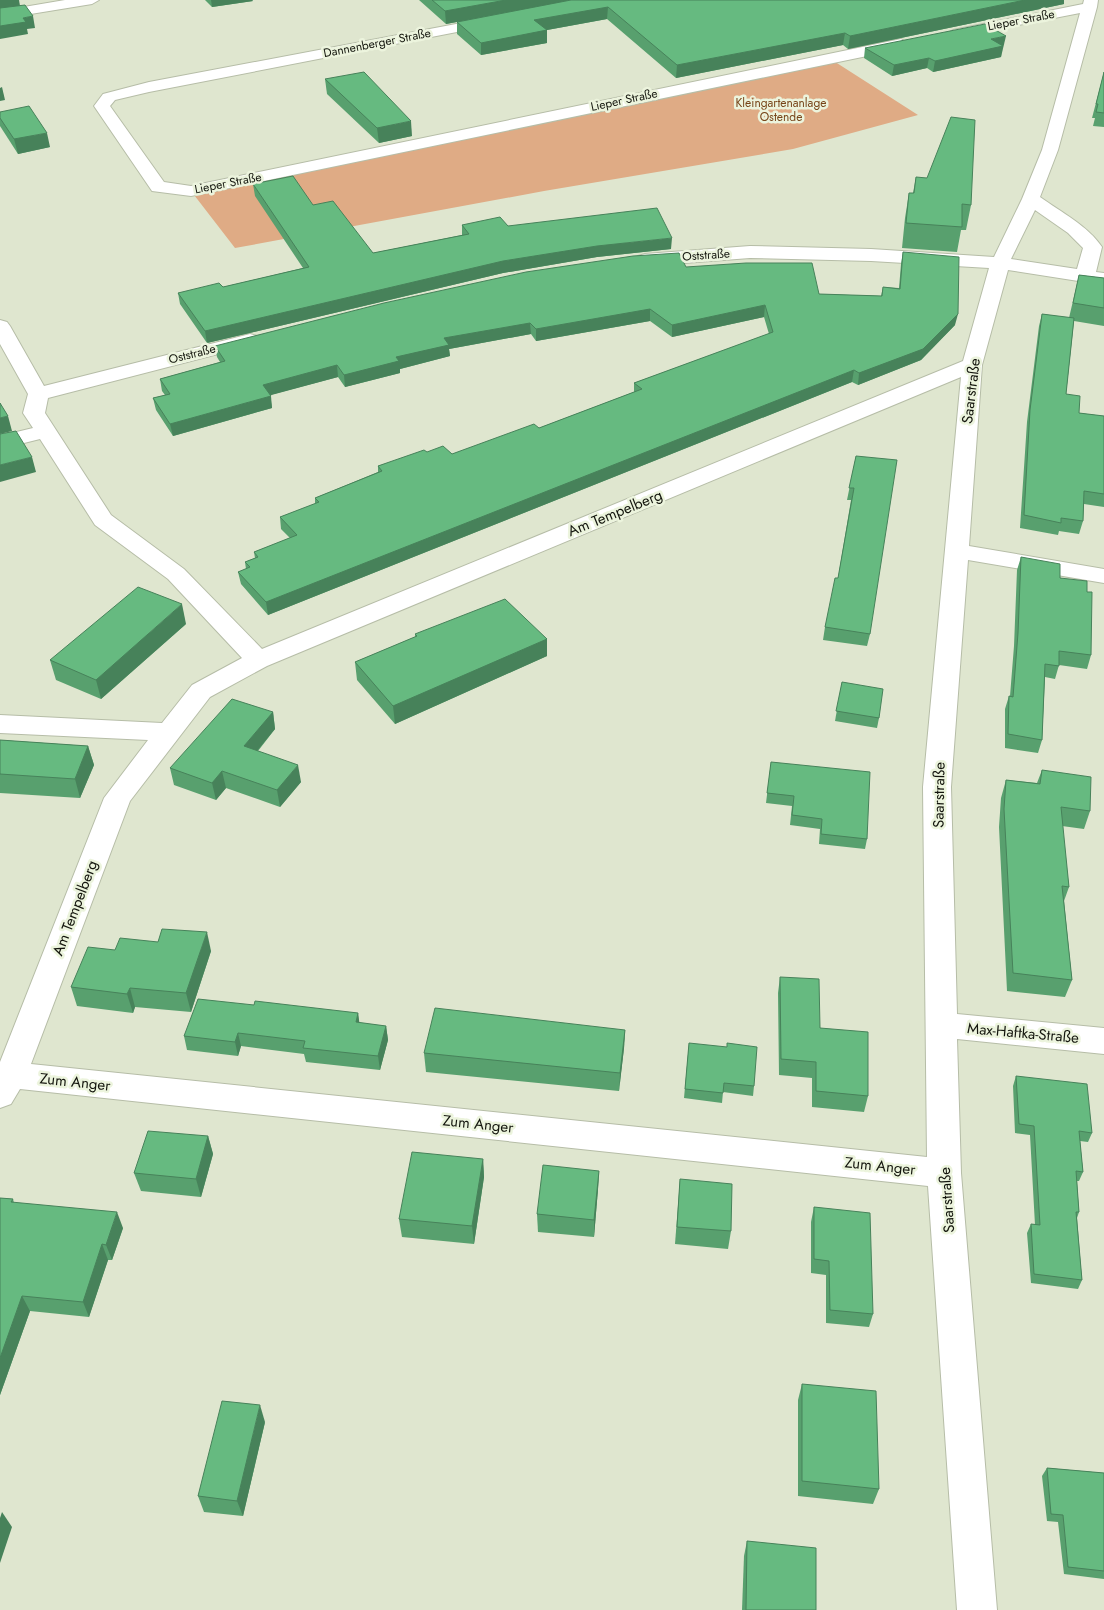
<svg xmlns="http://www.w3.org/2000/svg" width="1104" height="1610" font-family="Jost,sans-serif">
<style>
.green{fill:#dfab85}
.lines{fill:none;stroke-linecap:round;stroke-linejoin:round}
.minor-casing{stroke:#b6bda7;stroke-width:2}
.minor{fill:#fff;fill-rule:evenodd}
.wall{fill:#58a06e}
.shaded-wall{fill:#47825a}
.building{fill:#66ba80;stroke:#47825a}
.labels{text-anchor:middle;stroke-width:5;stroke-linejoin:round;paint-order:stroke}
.far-street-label{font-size:12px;fill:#13150d;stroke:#ecf4dd}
.far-park-label{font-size:12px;fill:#774519;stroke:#ecf4dd}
.street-label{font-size:15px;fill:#13150d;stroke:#ecf4dd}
</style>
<rect width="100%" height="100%" fill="#dfe6cf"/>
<path class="green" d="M829,58l89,57 -125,34 -249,42 -309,57 -44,-57z"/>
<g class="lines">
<defs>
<g id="minor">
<path d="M65,0h34l-7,4 -92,15v-8z"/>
<path d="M1084,0h14l-1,7 -39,143 -18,47c21,15 48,29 62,50l-6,25 8,1v12l-96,-15 -26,95 -13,181 135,23v14l-136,-23 -17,227 6,227 147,14v26l-147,-15 4,134 36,437h-40l-29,-424 -908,-97 -9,15 -11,4v-46l104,-264 44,-58 -148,-7v-18l162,8 30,-38 50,-27 -74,-79 -73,-54 -55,-86 -40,10v-13l33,-8 -10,-15 5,-19 -28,-50v-24l7,2 3,4 34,60 206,-52 7,2 3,4 -3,4 -209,54 -3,15 66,102 73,54 78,80 701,-288 26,-93 -118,-7 -121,-3 -105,8 -7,-2 -2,-4 2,-4 7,-2 105,-8 121,3 123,8 28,-58 20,-49 38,-137 -127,25 -7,-4 7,-4 130,-26zM1035,210l33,23 15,15 -6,21 -66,-10zM961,377l-38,410 4,370 -896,-93 99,-263 80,-104 57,-31z"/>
<path d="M493,17l7,4 -2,3 -349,68 -34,8 -5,6 54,76 27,4 710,-147 8,5 -8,5 -710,147 -39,-5 -58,-85 9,-12 46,-12z"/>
</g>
</defs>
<use href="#minor" class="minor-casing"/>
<use href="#minor" class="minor"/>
</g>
<g class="wall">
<path d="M205,0h47l1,1 -41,6z"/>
<path d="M419,0h645v4l-216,45 -5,-4 -167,33 -69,-59 -60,11v13l-66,12 -24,-21v-12l-11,2z"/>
<path d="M1002,47l-1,10 -68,15 -6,-4 -35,8 -28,-18 1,-10 138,-1z"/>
<path d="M1104,72v55l-11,-1 2,-8h-3z"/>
<path d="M325,79l87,57 -33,7 -52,-49z"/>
<path d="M0,112l50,35 -32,7 -18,-28z"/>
<path d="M916,177l55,28 -5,25h-5l-4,22 -55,-4 3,-30 4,-25h4z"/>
<path d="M253,184l60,21 60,48 89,-18v-10l46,1 163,23 -74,8 -94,16 -296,70 -27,-39 -2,-11 45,-6 80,-19 -48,-72z"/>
<path d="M903,252l52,73 -34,35 -63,25 -6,-3 -584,233 -27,-31 -3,-12 8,-3 -1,-7 10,-4 -1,-6 36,-14 -9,-9 -1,-12 35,-13v-6l63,-26v-6l49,-14 25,2 87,-26 95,-36v-9l135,-49 -5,-17 -92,20 -22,-16 -114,20 -5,-7 -82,15 1,7 -50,13v4l-55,14 -7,-10 -68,18 2,13 -99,28 -17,-26 -3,-12 12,-3 -3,-4 -2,-12 60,-17 -3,-5 -2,-11 471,-79 133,27 62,2 2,-9 16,1 2,-24z"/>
<path d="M1079,275l25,3v48l-30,-5 -8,73 13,19 25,3v91l-20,-3 -1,17 -4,13 -20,-3 -1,4 -38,-7 7,-106 12,-96 3,-12 27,4z"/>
<path d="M856,456l14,178 -3,12 -44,-6 2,-13 13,-49 13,-78h-4z"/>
<path d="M1021,557l66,35 4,63 -4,14 -28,-4 -4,14 -10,-2 -3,63 -4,13 -33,-5v-39l4,-13h1l4,-50 3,-76z"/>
<path d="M186,624l-85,75 -45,-19 -6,-20z"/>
<path d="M415,634l132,5v17l-152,68 -38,-44 -2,-18 60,-25z"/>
<path d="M842,682l37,36 -2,10 -42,-7z"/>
<path d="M273,712l2,17 -17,22 43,31 -21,25 -54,-19 -10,12 -42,-15 -4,-17z"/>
<path d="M0,740l88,6 6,19 -14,33 -80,-5z"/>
<path d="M771,762l96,77 -2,10 -46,-5 1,-15 -30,-4 2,-19 -26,-3z"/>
<path d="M1042,770l48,41 -6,18 -22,-3 7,61 -5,14 8,79 -7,17 -58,-6 -8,-164 2,-29 5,-18 31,3z"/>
<path d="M115,950l96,1 -20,61 -56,-5 -2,6 -56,-7 -6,-19z"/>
<path d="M780,977l88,119 -4,16 -52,-5v-29l-33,-3 -1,-82z"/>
<path d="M254,1005l104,8 1,10 27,3 2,14 -8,30 -74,-8 -2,-8 -63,-8 -3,10 -51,-6 -3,-14z"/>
<path d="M625,1030l-1,18 -5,43 -193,-19 -2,-19z"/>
<path d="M689,1043l65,43 -1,10 -30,-4 -1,11 -38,-5z"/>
<path d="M1016,1076l76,57 -4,9 -8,-1 3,31 -4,9h-2l2,31 -2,6 5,62 -4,9 -47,-6 -4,-50 4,-9 4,1 -5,-90 -15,-2 -2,-47z"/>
<path d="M208,1136l5,18 -12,43 -60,-6 -7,-18z"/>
<path d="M483,1159l1,18 -10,67 -72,-7 -3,-18z"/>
<path d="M599,1171l-1,18 -4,48 -56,-5 -1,-18z"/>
<path d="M680,1179l51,52 -3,18 -53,-5z"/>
<path d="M0,1198l13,1 1,4 109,25 -11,32h-4l-19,57 -59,-6 -30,84z"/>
<path d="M814,1207l59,107 -4,13 -43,-4v-48l-15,-2v-51z"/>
<path d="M802,1384l77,105 -6,15 -75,-8v-96z"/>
<path d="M265,1422l-22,94 -39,-4 -6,-16z"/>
<path d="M1047,1468l57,5v106l-40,-5 -6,-52 -11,-1 -5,-45z"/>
<path d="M747,1541l69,69h-74l2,-54z"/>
</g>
<g class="shaded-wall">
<path d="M0,0h19l1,6 -20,4z"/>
<path d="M211,0h41l1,1 -41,6z"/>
<path d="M506,0h66l-126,24 -1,-13z"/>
<path d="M1025,0h39v4l-216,45 2,-13z"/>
<path d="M608,7l-1,12 -60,11v13l-66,12v-12l53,-23z"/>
<path d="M33,16l2,12 -8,1 1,5 -28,5v-13l23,-8z"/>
<path d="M845,33l-2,12 -167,33 1,-13z"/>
<path d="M1006,36l-5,21 -68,15 2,-11 56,-22z"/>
<path d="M929,58l-2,10 -35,8 2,-11z"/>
<path d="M2,87l3,13 -5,1v-13z"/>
<path d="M411,121l1,15 -33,7 -2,-15z"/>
<path d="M47,133l3,14 -32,7 -4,-15z"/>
<path d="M672,238l-1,11 -74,8 -94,16 -296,70 -2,-12 298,-70 94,-15z"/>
<path d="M765,305l-1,12 -92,20v-12z"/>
<path d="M650,309v12l-114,20v-12z"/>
<path d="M958,314l-3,11 -34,35 -63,25 1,-12z"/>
<path d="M530,323l1,11 -82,15 1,7 -50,13v4l-55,14 -1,-12 52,-18 48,-19z"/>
<path d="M337,365l1,12 -74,20 -1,-12z"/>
<path d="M854,370l-2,12 -584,233 -2,-13z"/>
<path d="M271,396l1,12 -99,28 -3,-12z"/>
<path d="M8,416l4,15 -12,3v-16z"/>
<path d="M32,457l4,15 -36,10v-17z"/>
<path d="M182,604l4,20 -85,75 -5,-19z"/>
<path d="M547,639v17l-152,68 -2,-18z"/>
<path d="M273,712l2,17 -28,34 -3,-17z"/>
<path d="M88,746l6,19 -14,33 -5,-19z"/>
<path d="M298,765l3,17 -21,25 -3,-17z"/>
<path d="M222,771l4,17 -10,12 -4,-17z"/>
<path d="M207,932l4,19 -20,61 -5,-19z"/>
<path d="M130,988l5,19 -2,6 -6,-19z"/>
<path d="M358,1013l2,14 -4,-5z"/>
<path d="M386,1026l2,14 -8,30 -2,-14z"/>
<path d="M625,1030l-1,18 -5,43 1,-18z"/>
<path d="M238,1033l3,13 -3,10 -3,-14z"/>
<path d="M208,1136l5,18 -12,43 -5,-18z"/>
<path d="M483,1159l1,18 -10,67 -2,-18z"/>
<path d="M599,1171l-1,18 -4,48v-17z"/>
<path d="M117,1212l6,16 -11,32 -6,-15z"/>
<path d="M102,1244l6,16 -19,57 -6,-15z"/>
<path d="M22,1296l8,15 -30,84v-37z"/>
<path d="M260,1405l5,17 -22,94 -6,-15z"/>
<path d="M2,1512l10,15 -12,36v-45z"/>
</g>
<g class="building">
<path d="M432,0h74l-61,11z"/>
<path d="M571,0h454l-175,36 -5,-3 -168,32 -69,-58 -74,13 13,10 -66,13 -24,-21z"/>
<path d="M25,5l8,11 -10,2 3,4 -26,4v-18z"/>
<path d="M985,24l21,12 -15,3 12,7 -68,15 -6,-3 -35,7 -29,-17z"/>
<path d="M364,72l47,49 -34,7 -52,-49z"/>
<path d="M1104,72v41l-8,-1 2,-8h-2z"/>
<path d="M29,106l18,27 -33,6 -14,-21v-6z"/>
<path d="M951,117l24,3 -4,85 -9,-1v23l-56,-4 3,-30h5l2,-16 11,1z"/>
<path d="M293,176l20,29 20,-4 40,52 96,-19 -7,-9 38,-8 8,9 149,-18 15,30 -75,8 -94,15 -298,70 -27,-38 41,-10 4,4 86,-20 -56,-83z"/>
<path d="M903,252l56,5 -1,57 -35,35 -64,24 -5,-3 -588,232 -28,-30 12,-5 -5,-5 13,-5 -4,-5 43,-17 -17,-18 39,-15 -4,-4 67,-27 -4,-5 46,-16 3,2 16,-6 9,8 82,-30 5,4 103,-39 -8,-6 139,-51 -8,-27 -93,20 -22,-16 -114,20 -6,-6 -86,15 5,7 -53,12 3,4 -55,14 -7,-10 -74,20 8,11 -101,28 -17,-26 17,-4 -10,-15 65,-18 -10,-15 169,-43 142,-31 107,-16 46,-3 7,14 60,-4h66l7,31 63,2 1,-9 17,2z"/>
<path d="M1079,275l25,3v30l-31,-5z"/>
<path d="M1042,314l32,4 -8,76 14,2 -1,17 25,3v78l-20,-3 -1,30 -22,-3v5l-37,-8 6,-105z"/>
<path d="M0,403l8,13 -8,2z"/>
<path d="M16,431l16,26 -32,8v-31z"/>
<path d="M856,456l41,4 -27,174 -45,-7 10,-49h3l16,-90h-5z"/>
<path d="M1021,557l39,7v14l27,3v11h5l-1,63 -32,-4v15l-14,-2 -3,76 -34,-6 1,-38 4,1 5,-64z"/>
<path d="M138,587l44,17 -86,76 -46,-20z"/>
<path d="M505,599l42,40 -154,67 -38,-44 62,-26 -2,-2z"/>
<path d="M842,682l41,7 -4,29 -43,-7z"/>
<path d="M232,699l41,13 -29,34 54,19 -21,25 -55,-19 -10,12 -42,-15z"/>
<path d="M0,740l88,6 -13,33 -75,-5z"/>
<path d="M771,762l99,10 -3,67 -46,-5 1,-15 -30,-4 2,-19 -27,-3z"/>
<path d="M1042,770l49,7 -1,34 -29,-4 8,80 -7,-1 10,94 -59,-7 -9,-164 2,-29 34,4z"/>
<path d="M162,929l45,3 -21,61 -56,-5 -3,6 -56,-7 17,-40 27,3 5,-12 38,4z"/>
<path d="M780,977l39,2 1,49 48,4v64l-52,-5v-29l-35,-3z"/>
<path d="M198,999l56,6 1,-4 103,12 -2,9 30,4 -8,30 -75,-8 2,-7 -67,-8 -3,9 -51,-6z"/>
<path d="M435,1008l190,22 -5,43 -196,-20z"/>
<path d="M689,1043l38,4v-4l30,4 -3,39 -30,-3 -1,10 -38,-4z"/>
<path d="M1016,1076l71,8 5,49 -13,-2 4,41 -7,-1 3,41h-3l6,68 -48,-6 -3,-50 9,1 -6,-99 -15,-2z"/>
<path d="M148,1131l60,5 -12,43 -62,-6z"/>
<path d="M412,1152l71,7 -11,67 -73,-7z"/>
<path d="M543,1165l56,6 -5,49 -57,-6z"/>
<path d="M680,1179l52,5 -1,47 -54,-4z"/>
<path d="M0,1198l13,1 -2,3 106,10 -11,33 -4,-1 -19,58 -61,-6 -22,62z"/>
<path d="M814,1207l56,6 3,101 -43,-4 -1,-49 -15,-2z"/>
<path d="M802,1384l74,7 3,98 -77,-8z"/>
<path d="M222,1401l38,4 -23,96 -39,-5z"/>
<path d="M1047,1468l57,5v98l-36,-4 -5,-52 -12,-1z"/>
<path d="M747,1541l69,7v62h-70z"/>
</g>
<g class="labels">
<g class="far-street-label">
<text transform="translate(1021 20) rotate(-11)" y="4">Lieper Straße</text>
<text transform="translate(377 43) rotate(-11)" y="4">Dannenberger Straße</text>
<text transform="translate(624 100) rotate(-12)" y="4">Lieper Straße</text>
<text transform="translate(228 183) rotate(-11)" y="4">Lieper Straße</text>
<text transform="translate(706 255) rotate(-4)" y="4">Oststraße</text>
<text transform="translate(192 354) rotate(-14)" y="4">Oststraße</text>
</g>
<g class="far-park-label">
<text x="781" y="107">Kleingartenanlage<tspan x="781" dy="14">Ostende</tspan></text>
</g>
<g class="street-label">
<text transform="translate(971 391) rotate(-83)" y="5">Saarstraße</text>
<text transform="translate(615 513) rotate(-22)" y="5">Am Tempelberg</text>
<text transform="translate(939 795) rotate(-89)" y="5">Saarstraße</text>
<text transform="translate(75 908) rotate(-69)" y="5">Am Tempelberg</text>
<text transform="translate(1023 1033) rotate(5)" y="5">Max-Haftka-Straße</text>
<text transform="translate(75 1082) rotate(6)" y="5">Zum Anger</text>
<text transform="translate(478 1124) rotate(6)" y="5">Zum Anger</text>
<text transform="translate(880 1166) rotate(6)" y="5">Zum Anger</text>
<text transform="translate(947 1200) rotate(-94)" y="5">Saarstraße</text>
</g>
</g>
</svg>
